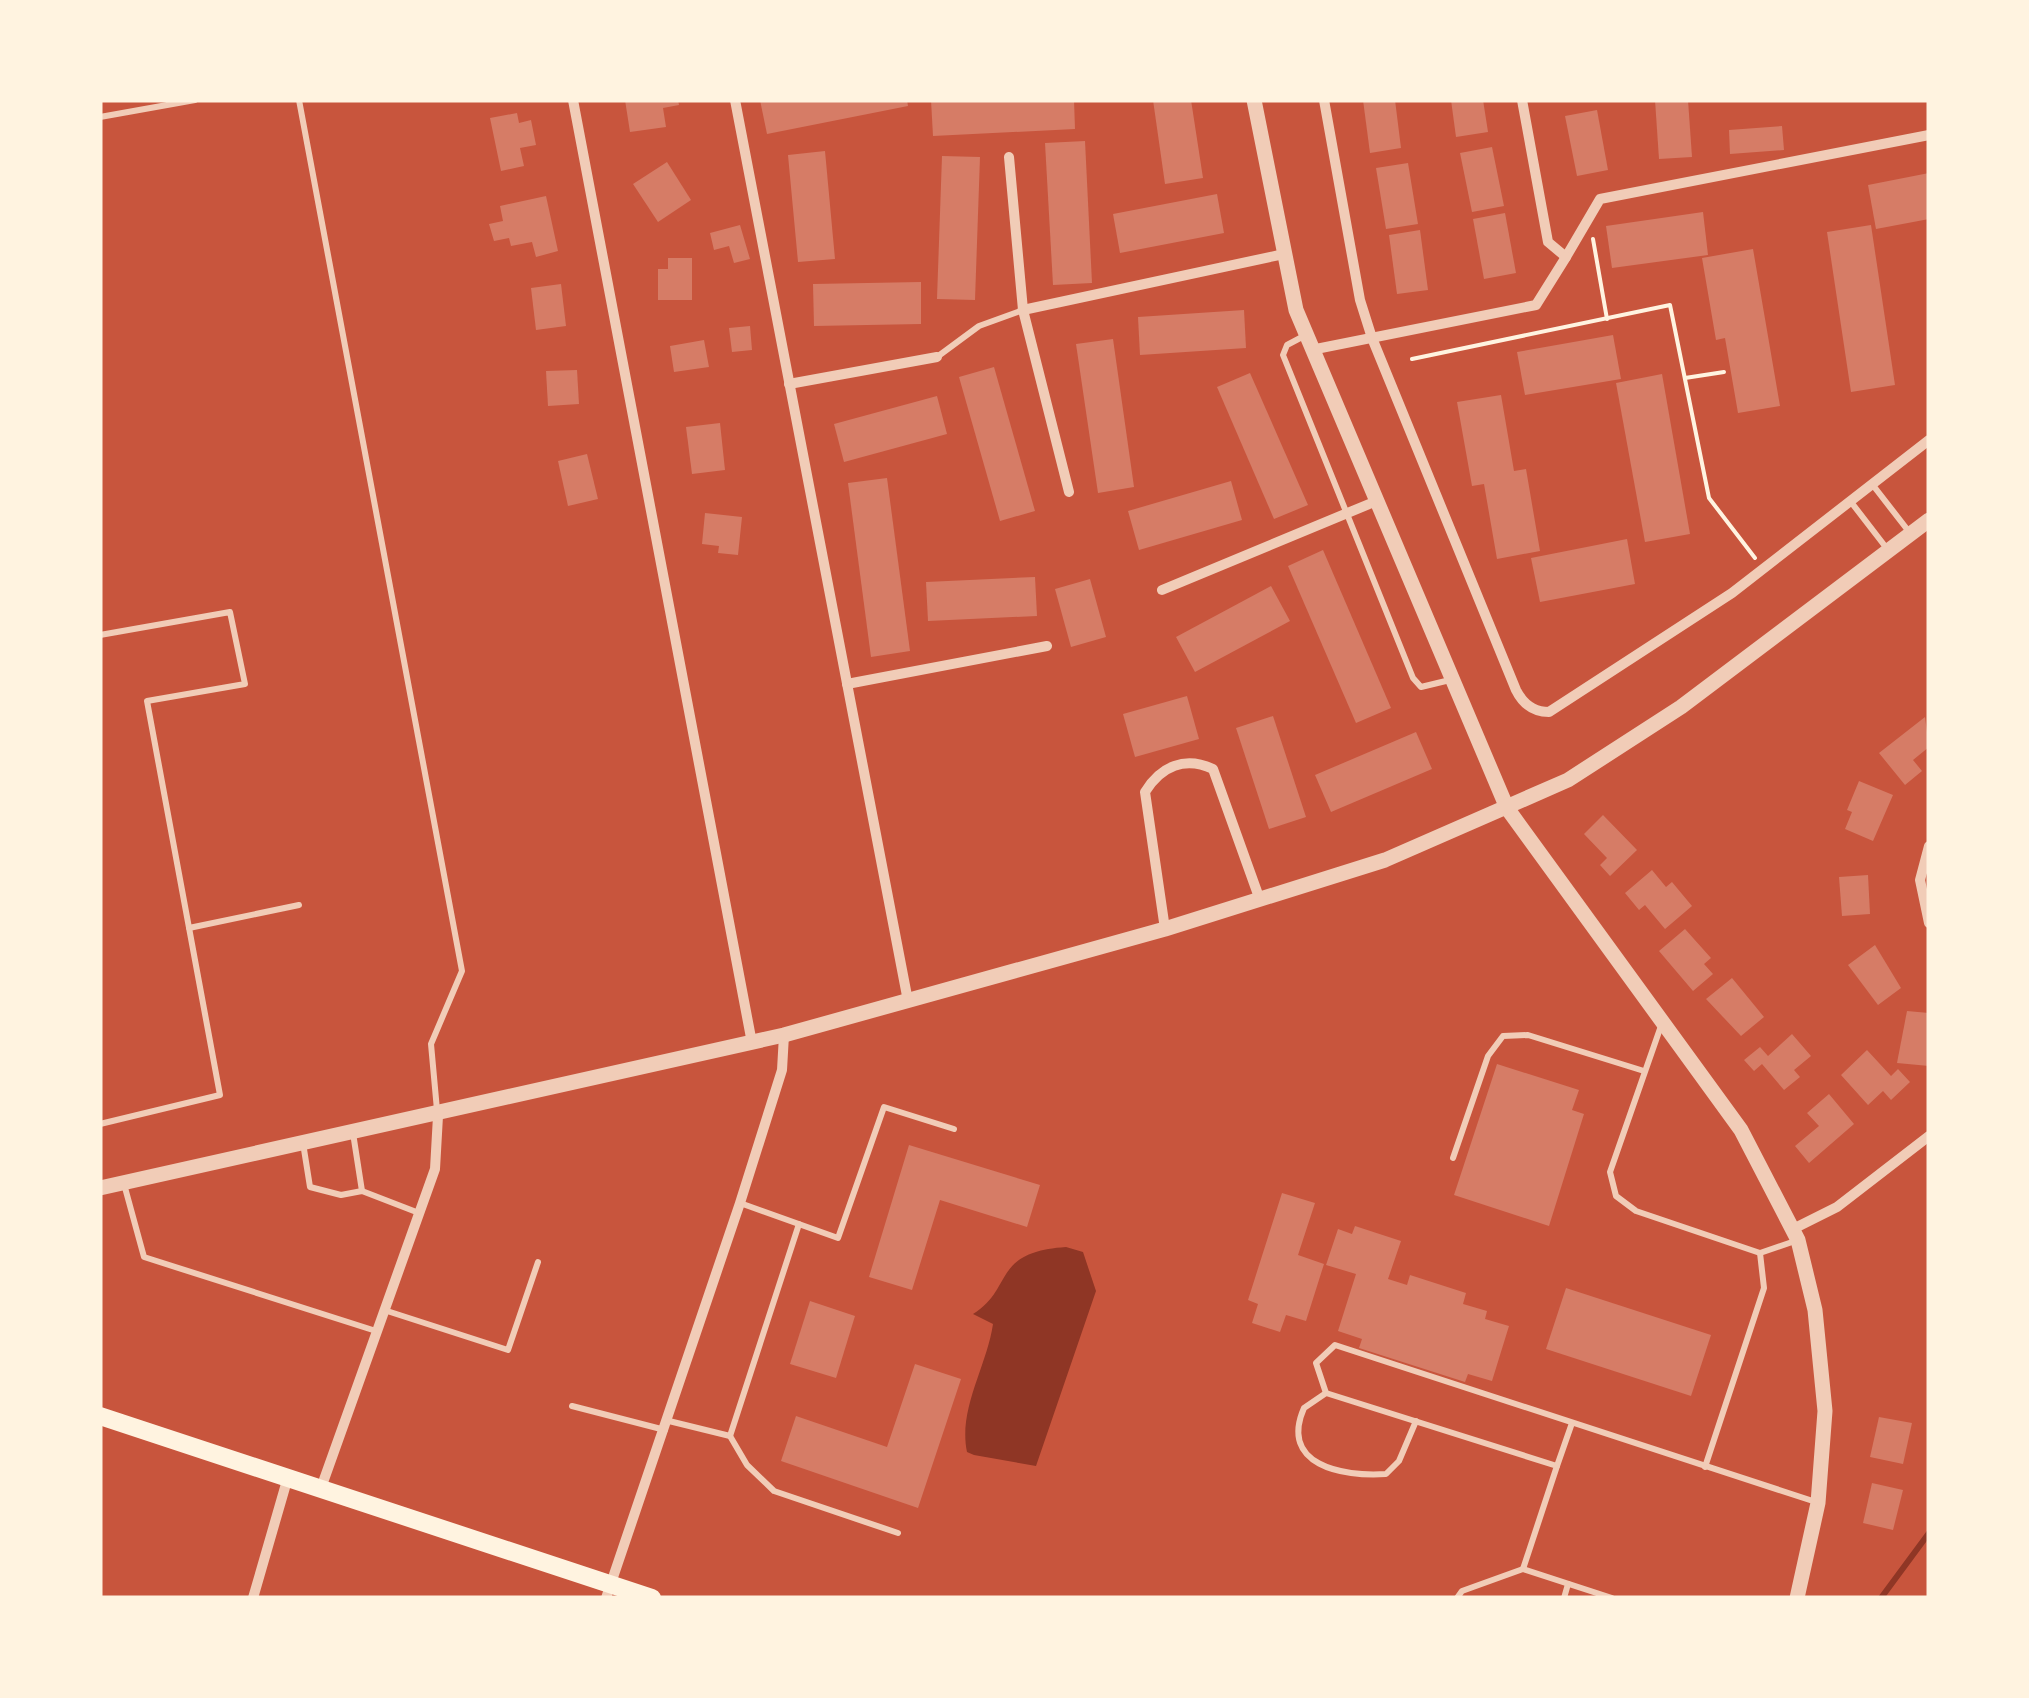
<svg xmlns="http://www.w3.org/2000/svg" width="2029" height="1698" font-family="'Sofia Sans Condensed',sans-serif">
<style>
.water{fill:#8f3625}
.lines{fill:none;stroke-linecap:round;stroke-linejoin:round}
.stream{stroke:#8f3625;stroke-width:6}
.building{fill:#d67c66}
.path{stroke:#fff3e0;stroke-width:4}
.service{stroke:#f1ccb7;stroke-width:6}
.minor{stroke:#f1ccb7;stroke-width:10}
.tertiary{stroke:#f1ccb7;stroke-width:15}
.secondary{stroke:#fff3e0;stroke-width:18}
</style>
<rect width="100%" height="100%" fill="#c8553d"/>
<path class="water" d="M1066,1247l17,5 13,39 -60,175 -62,-11 -7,-3c-9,-43 20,-86 26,-128l-20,-10c41,-25 18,-62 93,-67z"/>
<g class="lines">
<path class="stream" d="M1881,1598l48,-65"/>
</g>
<g class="building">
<path d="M625,100h53l1,5 -16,3 3,19 -36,5z"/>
<path d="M760,100h147l1,6 -141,28z"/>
<path d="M931,100h143l1,29 -142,7z"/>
<path d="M1153,100h38l12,78 -38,6z"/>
<path d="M1363,100h32l6,48 -31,5z"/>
<path d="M1451,100h32l5,32 -32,5z"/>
<path d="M1655,100h33l4,57 -33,2z"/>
<path d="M1597,110l11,60 -31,6 -12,-60z"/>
<path d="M517,113l2,10 12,-3 5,25 -16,3 4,18 -23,5 -11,-53z"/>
<path d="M1782,126l2,24 -54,4 -1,-24z"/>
<path d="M1085,141l7,142 -39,2 -8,-142z"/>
<path d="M1492,147l12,59 -32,6 -12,-59z"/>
<path d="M825,151l10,108 -37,3 -10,-107z"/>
<path d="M942,156l38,1 -5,143 -38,-1z"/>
<path d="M667,162l24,38 -33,22 -25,-38z"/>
<path d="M1408,163l10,61 -32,5 -10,-61z"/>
<path d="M1929,173v46l-53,10 -8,-44z"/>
<path d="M1217,194l7,39 -104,20 -7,-39z"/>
<path d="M546,196l12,55 -22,6 -4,-15 -21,4 -2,-8 -15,3 -5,-17 14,-3 -3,-15z"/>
<path d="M1703,212l5,43 -96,13 -6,-42z"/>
<path d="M1505,213l11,60 -32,6 -11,-60z"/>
<path d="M740,225l10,34 -16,4 -5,-17 -15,4 -4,-17z"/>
<path d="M1871,225l24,160 -44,7 -24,-160z"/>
<path d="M1420,230l8,60 -31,4 -8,-59z"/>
<path d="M1753,249l27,157 -42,7 -13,-75 -9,2 -14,-82z"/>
<path d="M668,258h24v42h-34v-31h10z"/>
<path d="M921,282v42l-107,2 -1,-42z"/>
<path d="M561,284l5,42 -30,4 -5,-42z"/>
<path d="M1244,310l2,38 -106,7 -2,-38z"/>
<path d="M750,326l2,24 -20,2 -3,-24z"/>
<path d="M1613,335l8,44 -96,16 -8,-43z"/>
<path d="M1113,339l21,148 -36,6 -22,-149z"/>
<path d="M704,340l5,27 -35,5 -4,-26z"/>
<path d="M994,367l41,144 -35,10 -41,-144z"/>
<path d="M577,370l2,34 -31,2 -2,-35z"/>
<path d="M1250,373l58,132 -34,14 -57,-132z"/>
<path d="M1662,374l28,160 -45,8 -29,-159z"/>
<path d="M1501,395l13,76 12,-2 14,82 -43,8 -13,-75 -12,2 -15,-84z"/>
<path d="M937,396l10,38 -103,28 -10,-38z"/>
<path d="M720,423l5,47 -33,4 -6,-47z"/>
<path d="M587,454l11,45 -30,7 -10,-45z"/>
<path d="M887,478l23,173 -39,6 -23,-174z"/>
<path d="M1231,481l11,39 -103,30 -11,-39z"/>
<path d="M705,513l37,4 -4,38 -20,-2 1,-7 -17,-2z"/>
<path d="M1627,539l8,45 -95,18 -9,-44z"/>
<path d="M1323,550l68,158 -35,15 -68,-157z"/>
<path d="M1035,577l2,39 -109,5 -2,-39z"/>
<path d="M1090,579l16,58 -35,10 -16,-58z"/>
<path d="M1271,586l19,35 -95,51 -19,-35z"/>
<path d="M1187,696l12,43 -64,18 -12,-43z"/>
<path d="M1273,716l33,101 -37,12 -33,-101z"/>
<path d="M1925,717l4,30 -16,13 9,11 -17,14 -26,-32z"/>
<path d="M1416,732l16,37 -101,43 -16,-37z"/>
<path d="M1859,781l34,14 -20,46 -28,-12 7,-17 -5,-2z"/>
<path d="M1603,815l34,35 -27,26 -10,-11 7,-7 -23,-24z"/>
<path d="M1652,870l14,17 6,-5 20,24 -27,23 -20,-24 -6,5 -14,-17z"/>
<path d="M1868,875l2,39 -28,2 -3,-39z"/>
<path d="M1685,929l26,29 -7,6 9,10 -20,17 -34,-40z"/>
<path d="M1875,945l26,43 -23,17 -30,-40z"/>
<path d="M1732,978l32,39 -23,19 -35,-37z"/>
<path d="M1907,1011l22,2v53l-32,-3z"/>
<path d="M1792,1034l19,22 -17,14 6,7 -16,13 -22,-26 -8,7 -10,-11 16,-13 8,9z"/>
<path d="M1867,1050l24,26 7,-7 12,13 -19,18 -8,-9 -15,14 -27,-30z"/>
<path d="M1497,1064l82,26 -7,20 12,4 -35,112 -95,-31z"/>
<path d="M1829,1094l25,30 -45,39 -14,-17 24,-20 -12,-13z"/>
<path d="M909,1145l131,40 -13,42 -87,-27 -28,90 -43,-13z"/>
<path d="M1282,1193l33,10 -17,52 26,9 -18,57 -20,-6 -6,17 -28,-9 6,-19 -10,-4z"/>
<path d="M1355,1226l46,15 -13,38 19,6 3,-10 56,18 -3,11 24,7 -2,8 24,7 -17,55 -24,-7 -3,8 -106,-34 3,-9 -24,-8 18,-57 -30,-9 12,-36 14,5z"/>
<path d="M1566,1288l145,47 -20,61 -145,-47z"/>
<path d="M810,1301l45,15 -19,62 -46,-14z"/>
<path d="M915,1364l46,15 -43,129 -137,-47 15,-45 91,31z"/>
<path d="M1879,1417l33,6 -9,41 -33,-7z"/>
<path d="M1872,1483l31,7 -10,40 -30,-7z"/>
</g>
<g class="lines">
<g class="path">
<path d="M1593,239l14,80"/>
<path d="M1412,359l258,-54 39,193 46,60"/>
<path d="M1685,378l39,-6"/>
</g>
<g class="service">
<path d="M299,100l163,871 -31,73 6,66"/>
<path d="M100,117l95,-17"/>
<path d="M1304,336l-17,9 -4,10 130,323 8,9 29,-7"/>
<path d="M937,357l42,-31 44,-16"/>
<path d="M1872,484l38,49"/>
<path d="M1851,502l37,48"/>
<path d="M100,635l130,-23 15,72 -98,17 73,394 -120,29"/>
<path d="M189,928l110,-23"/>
<path d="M1662,1023l-52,149 6,24 20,15 124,42"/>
<path d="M353,1133l9,58"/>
<path d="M303,1143l7,44 31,8 21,-4 57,22"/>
<path d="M1453,1158l35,-102 15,-20 25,-1 116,36"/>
<path d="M124,1184l20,73 232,74"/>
<path d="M740,1203l98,35 46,-131 70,22"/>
<path d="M384,1310l124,40 30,-88"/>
<path d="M1326,1393l-22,15c-25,57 38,69 82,66l13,-13 17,-40"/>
<path d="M572,1406l93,24"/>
<path d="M669,1421l61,15 69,-212"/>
<path d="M730,1436l17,29 27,26 124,42"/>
<path d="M1557,1466l15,-43"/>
<path d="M1705,1467l59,-179 -4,-35 38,-13"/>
<path d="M1523,1569l34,-103 -231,-73 -10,-30 19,-18 481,157"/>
<path d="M1457,1598l5,-7 61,-22 89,29"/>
<path d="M1564,1598l4,-14"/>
</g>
<g class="minor">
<path d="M573,100l179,943"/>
<path d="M735,100l173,901"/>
<path d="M1324,100l36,200 12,38 144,352c7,14 17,22 33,22l183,-119 197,-153"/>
<path d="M1522,100l26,142 18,15 34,-58 329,-64"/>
<path d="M1009,157l14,153 46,182"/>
<path d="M1023,310l261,-56"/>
<path d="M1311,350l225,-45 30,-48"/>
<path d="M789,384l148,-27"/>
<path d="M1162,590l212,-88"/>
<path d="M847,684l200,-38"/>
<path d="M1929,846l-9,34 9,43"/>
<path d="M1165,929l-20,-137c16,-26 40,-36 68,-23l47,131"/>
<path d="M1793,1229l44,-22 92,-71"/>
<path d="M321,1488l114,-319 3,-53"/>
<path d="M253,1598l35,-121"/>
<path d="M606,1598l134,-395 42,-133 2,-35"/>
</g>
<g class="tertiary">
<path d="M1254,100l42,210 211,498 234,322 57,110 17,70 10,101 -7,92 -21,95"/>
<path d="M100,1188l684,-153 381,-106 220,-69 183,-80 113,-73 248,-187"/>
</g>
<path class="secondary" d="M100,1416l552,182"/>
</g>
<rect width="2029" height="1698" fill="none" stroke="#fff3e0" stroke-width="205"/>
</svg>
